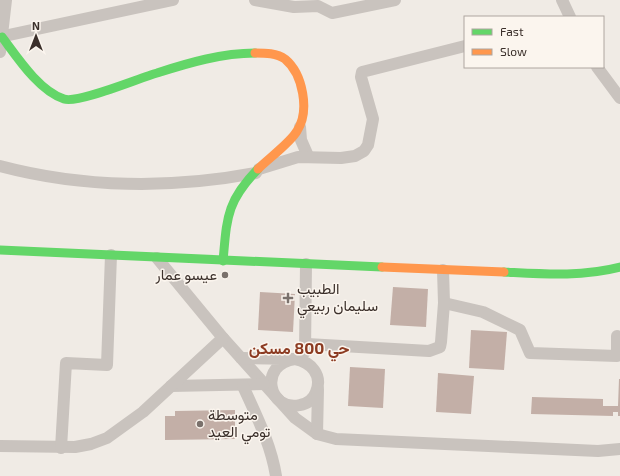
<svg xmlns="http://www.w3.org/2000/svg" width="620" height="476" font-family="'Exo 2',Vazirmatn,sans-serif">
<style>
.building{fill:#c3afa7}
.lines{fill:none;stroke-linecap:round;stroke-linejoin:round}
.street{stroke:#c9c3be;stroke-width:12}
.fast{stroke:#63d668;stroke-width:9}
.slow{stroke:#ff974d;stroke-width:9}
.poi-dot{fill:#7a716c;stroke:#fbf5ee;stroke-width:1.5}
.labels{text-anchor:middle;stroke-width:3;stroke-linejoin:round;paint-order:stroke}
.poi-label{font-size:15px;fill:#3b302b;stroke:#fbf5ee;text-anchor:start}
.neighbourhood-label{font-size:16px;font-weight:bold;fill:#8c3b22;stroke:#fbf5ee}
</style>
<rect width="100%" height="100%" fill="#f0ebe5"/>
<g class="building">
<path d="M393,287l35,2 -2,38 -36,-2z"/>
<path d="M260,292l35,2 -2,38 -35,-2z"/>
<path d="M471,330l36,2 -3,38 -35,-2z"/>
<path d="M350,367l35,2 -2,39 -35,-2z"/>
<path d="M438,373l36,3 -3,38 -35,-2z"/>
<path d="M619,379h1v37h-2v-4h-5v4l-82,-2 1,-17 71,2v7h15z"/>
<path d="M235,410v29l-70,1v-24h10v-5z"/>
</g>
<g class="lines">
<g class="street">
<path d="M255,0l39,7 24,-1 14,7 63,-13"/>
<path d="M562,0l8,17"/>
<path d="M0,37l173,-37"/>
<path d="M0,52l6,-52"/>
<path d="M597,67l23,31"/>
<path d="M300,127l1,13 7,16"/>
<path d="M0,166c83,22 172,23 256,7"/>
<path d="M259,169l39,-12 43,1 14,-2 9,-5 4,-6 5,-26 -12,-42 1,-5 103,-26"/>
<path d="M157,258l66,80 72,80 22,16 19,5 262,12 22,-2"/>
<path d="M444,303l39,9 37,18 10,23 87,3v-20l3,1"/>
<path d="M307,344l122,7 11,-4 1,-5 3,-39 -1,-33"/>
<path d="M305,352l1,-88"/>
<path d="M241,358l54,1c16,3 28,16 21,33 -2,7 -9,12 -16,13 -32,7 -42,-41 -5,-46"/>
<path d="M171,386l93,-2"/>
<path d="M243,386c13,29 28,58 33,90"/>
<path d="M317,434l1,-45"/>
<path d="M0,446l75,1 16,-3 16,-6 36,-26 80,-74"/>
<path d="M61,448l5,-85 41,2 4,-110"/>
</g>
<g class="fast">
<path d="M2,37c15,20 37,54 62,62 14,5 75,-21 93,-26 31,-10 65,-20 98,-20"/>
<path d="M0,250l382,17"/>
<path d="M223,261c4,-43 3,-59 35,-92"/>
<path d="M504,272c40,2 77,5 116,-5"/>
</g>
<g class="slow">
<path d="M255,53c10,0 22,0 30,6 18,15 25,52 12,72 -6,11 -29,28 -39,38"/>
<path d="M382,267l122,5"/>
</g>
</g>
<g class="poi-dot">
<circle cx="225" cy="275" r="4"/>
<path d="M286 292h4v4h4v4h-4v4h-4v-4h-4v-4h4z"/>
<circle cx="200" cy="424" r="4"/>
</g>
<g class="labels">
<g class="poi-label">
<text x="217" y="280" text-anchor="end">عيسو عمار</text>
<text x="297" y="294">الطبيب<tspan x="297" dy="17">سليمان ربيعي</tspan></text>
<text x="208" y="420">متوسطة<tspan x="208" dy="17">تومي العيد</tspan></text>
</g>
<g class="neighbourhood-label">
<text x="299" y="354">حي 800 مسكن</text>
</g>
</g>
<rect x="464" y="16" width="140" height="52" fill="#fbf5ee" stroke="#aea6a0"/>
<rect x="472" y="29" width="20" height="6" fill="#63d668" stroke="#aea6a0"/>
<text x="500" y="36" font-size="12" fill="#3b302b">Fast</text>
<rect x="472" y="49" width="20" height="6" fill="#ff974d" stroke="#aea6a0"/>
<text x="500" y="56" font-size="12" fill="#3b302b">Slow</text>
<g transform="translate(36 36)" stroke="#fbf5ee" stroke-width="3" paint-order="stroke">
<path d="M0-3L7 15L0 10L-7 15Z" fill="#3b302b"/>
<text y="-6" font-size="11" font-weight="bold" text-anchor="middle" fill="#3b302b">N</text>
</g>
</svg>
